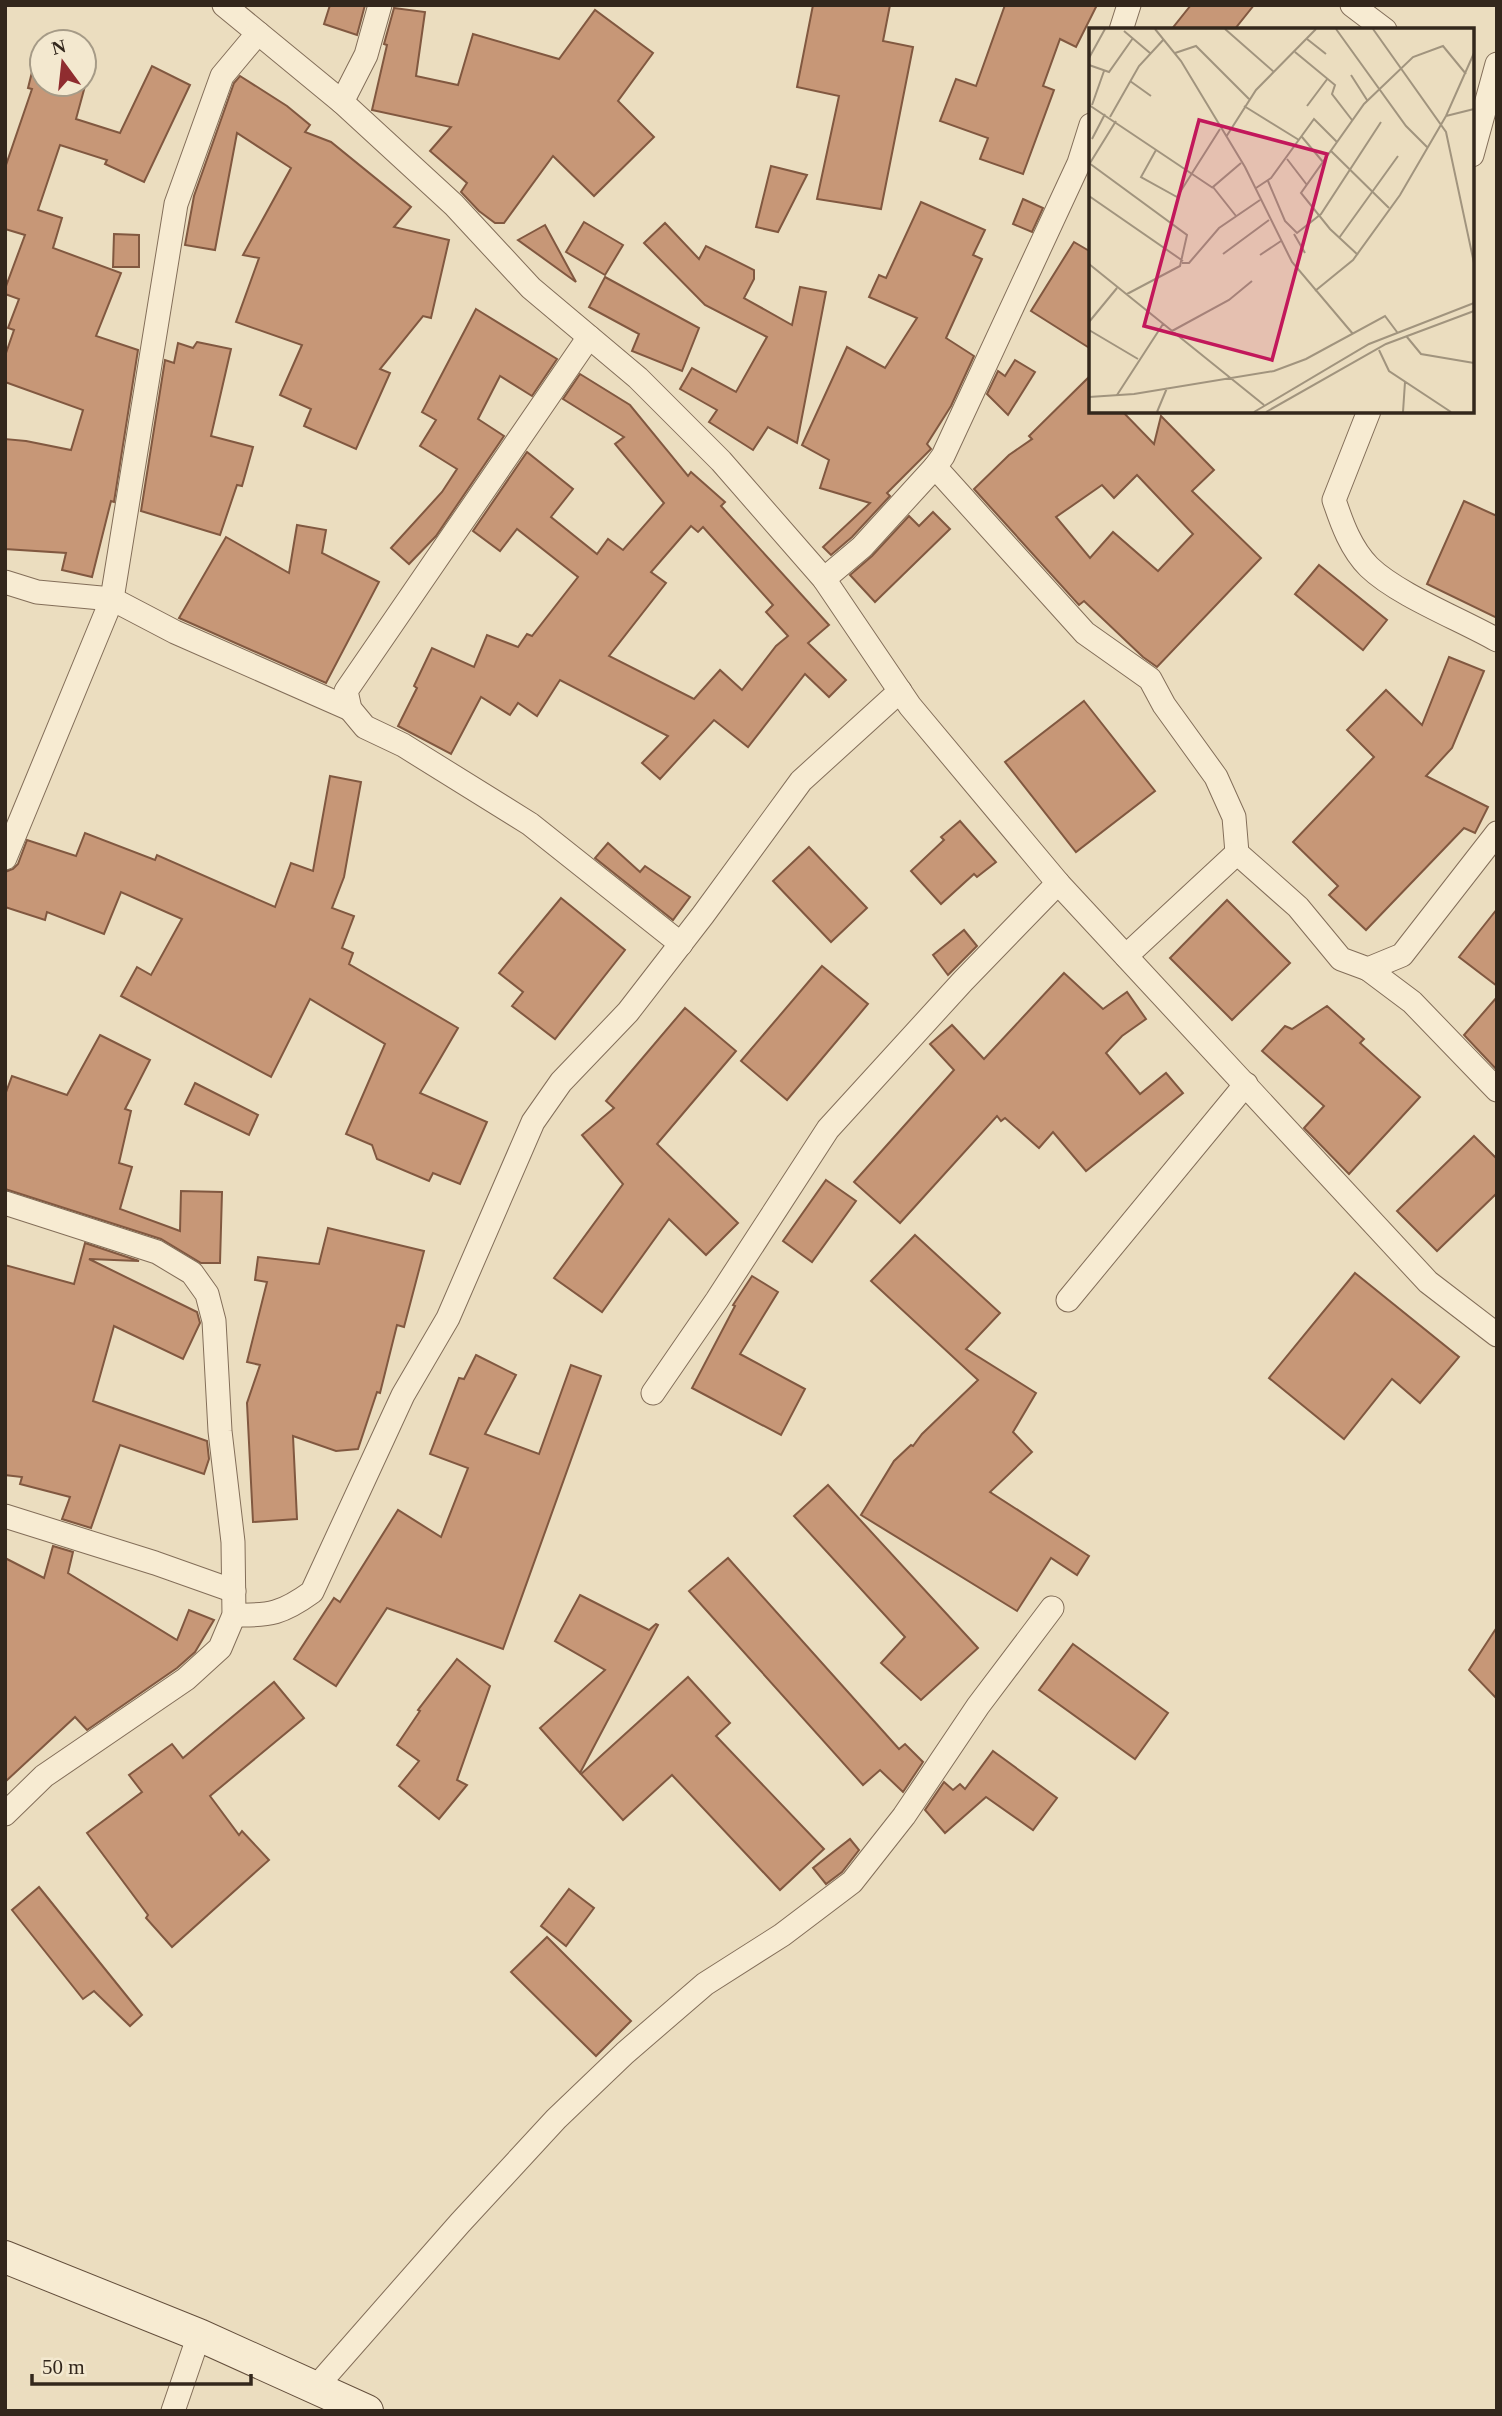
<svg xmlns="http://www.w3.org/2000/svg" width="1502" height="2416" font-family="Georgia,serif">
<style>
.building{fill:#c79777;stroke:#815840;stroke-width:2;fill-rule:evenodd}
.lines{fill:none;stroke-linecap:round;stroke-linejoin:round}
.street-casing{stroke:#836e59;stroke-width:25}
.secondary-casing{stroke:#644f3c;stroke-width:34}
.street{stroke:#f7ebd2;stroke-width:23}
.secondary{stroke:#f7ebd2;stroke-width:32}
.inset-road{fill:none;stroke:#a1947e;stroke-width:2}
.view{fill:#c2185b;fill-opacity:0.15;stroke:#c2185b;stroke-width:3.5}
.inset-edge{fill:none;stroke:#33271c;stroke-width:3.5}
</style>
<rect width="100%" height="100%" fill="#ebddbf"/>
<g class="building">
<path d="M330,5h35l-8,30 -33,-11z"/>
<path d="M813,5h77l-7,36 30,6 -32,162 -64,-10 22,-103 -42,-9z"/>
<path d="M1005,5h92l-21,42 -16,-8 -17,47 11,4 -31,84 -43,-15 8,-21 -48,-17 16,-42 20,7z"/>
<path d="M1191,5h63l-20,25h-63z"/>
<path d="M394,8l31,4 -9,64 42,9 15,-51 86,25 36,-49 58,43 -35,48 36,36 -60,59 -41,-40 -49,67h-9l-16,-12 -18,-19 6,-9 -37,-32 21,-24 -79,-17 15,-65 -3,-1z"/>
<path d="M37,52l5,1v31h42v-20l4,1v10l-12,44 44,14 32,-67 38,19 -46,97 -39,-18 2,-4 -47,-15 -22,65 24,8 -9,30 68,25 -25,63 42,14 -24,152 -3,-1 -19,76 -30,-7 4,-17 -61,-4v-110l21,2 45,9 12,-40 -78,-28v-26l9,-26 -6,-2 11,-29 -14,-5v-5l20,-54 -20,-6v-61l27,-79 -4,-1z"/>
<path d="M240,76l47,30 23,19 -5,7 26,10 80,65 -17,20 55,13 -18,78 -8,-2 -43,53 10,4 -34,76 -52,-23 7,-17 -31,-14 22,-50 -66,-23 23,-64 -16,-3 48,-87 -54,-35 -22,117 -30,-5 9,-49 40,-113z"/>
<path d="M771,166l36,9 -29,57 -22,-5z"/>
<path d="M1023,199l20,9 -11,24 -19,-8z"/>
<path d="M921,202l64,28 -12,25 9,4 -36,79 28,18 -23,50 -24,38 4,5 -44,44 3,3 -38,41 -21,18 -8,-8 47,-44 -50,-15 9,-28 -27,-15 45,-98 38,21 32,-50 -48,-21 10,-22 7,3z"/>
<path d="M584,222l39,23 -18,30 -39,-23z"/>
<path d="M665,223l34,36 7,-13 48,24v9l-10,19 48,27 8,-38 26,5 -29,151 -29,-16 -15,23 -44,-28 8,-12 -37,-21 12,-21 44,24 31,-55 -62,-32 -61,-62z"/>
<path d="M545,225l31,57 -58,-42z"/>
<path d="M114,234l25,1v32h-26z"/>
<path d="M1074,242l17,10v97l-60,-38z"/>
<path d="M605,277l94,51 -17,43 -50,-20 7,-17 -50,-27z"/>
<path d="M476,309l81,50 -25,37 -32,-20 -22,43 26,17 -68,100 -27,28 -18,-16 51,-56 15,-23 -37,-23 16,-26 -14,-8z"/>
<path d="M197,342l34,7 -20,87 42,11 -11,39 -5,-1 -17,50 -79,-24 24,-151 9,3 4,-20 15,5z"/>
<path d="M1015,360l20,12 -27,43 -21,-21 11,-23 7,5z"/>
<path d="M580,374l50,31 58,71 3,-4 34,30 -4,4 108,119 -21,18 38,37 -17,17 -24,-23 -57,73 -34,-27 -54,59 -18,-16 26,-27 -108,-56 -23,36 -19,-13 -8,12 -29,-18 -30,57 -53,-28 19,-38 -3,-2 18,-38 42,19 13,-32 31,12 9,-13 5,2 46,-59 -61,-48 -17,22 -27,-20 54,-79 46,37 -22,28 46,37 11,-15 15,11 41,-47 -49,-59 9,-7 -61,-38zM691,526l7,6 5,-5 70,78 -7,7 22,24 -12,10 -34,44 -22,-20 -26,29 -85,-43 57,-73 -15,-11z"/>
<path d="M1091,375v36h31l32,33 7,-28 53,54 -22,21 69,67 -104,109 -14,-10 -59,-56 -5,4 -105,-116 35,-34 23,-16 -3,-3zM1137,475l56,59 -35,37 -45,-39 -23,26 -34,-41 46,-32 12,13z"/>
<path d="M1464,501l33,15v102l-70,-34z"/>
<path d="M933,512l17,17 -75,73 -25,-27 22,-19 37,-40 10,10z"/>
<path d="M297,525l29,5 -4,23 57,29 -53,101 -147,-65 47,-81 63,36z"/>
<path d="M1319,565l68,55 -24,30 -68,-56z"/>
<path d="M1449,657l35,14 -32,77 -26,28 62,31 -13,26 -11,-5 -98,102 -37,-35 9,-9 -45,-44 81,-85 -27,-27 39,-40 36,35z"/>
<path d="M1084,701l71,90 -79,61 -71,-90z"/>
<path d="M330,776l31,6 -17,95 -12,31 22,8 -12,32 11,5 -4,11 109,64 -38,65 67,29 -27,62 -27,-11 -4,8 -52,-22 -5,-14 -26,-11 39,-90 -75,-45 -39,78 -150,-81 16,-29 14,8 31,-56 -61,-27 -17,42 -57,-22 -2,8 -40,-13v-35l8,-3 5,-5 9,-24 49,16 9,-23 70,27 2,-5 118,52 16,-44 22,8z"/>
<path d="M960,821l36,41 -19,15 -3,-3 -33,30 -30,-33 33,-31 -3,-3z"/>
<path d="M608,843l32,29 5,-6 45,31 -17,23 -78,-62z"/>
<path d="M809,847l58,61 -36,34 -58,-61z"/>
<path d="M561,898l64,52 -70,89 -43,-33 11,-14 -24,-19z"/>
<path d="M1227,900l63,63 -58,57 -62,-62z"/>
<path d="M1497,909v77l-38,-29z"/>
<path d="M964,930l13,16 -29,29 -15,-20z"/>
<path d="M822,966l46,38 -81,96 -46,-39z"/>
<path d="M1064,973l39,36 24,-17 19,27 -24,17 -16,17 34,41 26,-21 17,20 -97,78 -33,-39 -14,16 -34,-30 -4,3 -4,-5 -97,107 -46,-41 100,-112 -24,-26 22,-19 32,34z"/>
<path d="M1497,997v73l-33,-35z"/>
<path d="M1327,1006l37,33 -4,4 60,54 -71,77 -45,-46 20,-22 -62,-55 23,-25 7,3z"/>
<path d="M685,1008l51,43 -79,93 81,79 -32,32 -37,-36 -67,93 -48,-34 69,-94 -41,-49 32,-27 -8,-7z"/>
<path d="M100,1035l50,25 -25,49 6,2 -12,52 13,4 -12,42 60,22 1,-40 41,1 -2,71h-19l-40,-24 -156,-50v-94l7,-19 55,19z"/>
<path d="M195,1083l63,32 -9,20 -64,-31z"/>
<path d="M1474,1136l23,23v34l-60,58 -40,-40z"/>
<path d="M826,1180l30,21 -44,61 -29,-21z"/>
<path d="M328,1228l96,23 -20,76 -7,-2 -17,68 -3,-1 -19,57 -22,2 -43,-15 4,83 -44,3 -6,-119 13,-38 -13,-3 20,-80 -12,-2 3,-23 61,7z"/>
<path d="M915,1235l85,78 -34,36 70,44 -23,39 19,20 -42,40 99,64 -12,19 -26,-17 -34,53 -156,-96 33,-54 17,-16 2,1 9,-12 56,-54 -107,-99z"/>
<path d="M85,1243l54,18 -50,-2 108,53 3,11 -17,36 -69,-33 -21,75 114,40 2,18 -5,15 -84,-29 -29,83 -29,-9 8,-22 -50,-13 2,-7 -17,-2v-210l69,19z"/>
<path d="M1355,1273l104,84 -39,46 -28,-24 -48,60 -75,-61z"/>
<path d="M752,1276l26,16 -38,62 65,35 -24,46 -89,-47 43,-82 -2,-1z"/>
<path d="M476,1355l40,20 -31,59 54,20 32,-89 30,11 -98,273 -116,-41 -51,78 -42,-27 40,-61 6,4 58,-92 43,27 27,-69 -38,-14 29,-76 5,1z"/>
<path d="M828,1485l150,163 -57,52 -40,-37 24,-26 -111,-121z"/>
<path d="M53,1546l20,6 -5,21 109,67 12,-30 25,10 -19,32 -18,16 -90,62 -12,-13 -70,65v-224l39,20z"/>
<path d="M728,1558l171,191 6,-5 18,18 -20,30 -23,-22 -17,15 -174,-194z"/>
<path d="M580,1595l69,35 7,-6 2,1 -78,148 -40,-45 65,-58 -50,-29z"/>
<path d="M1497,1627v72l-28,-29z"/>
<path d="M1073,1644l95,69 -33,46 -96,-69z"/>
<path d="M457,1659l33,27 -33,94 10,5 -28,34 -40,-33 20,-25 -22,-16 23,-34 -2,-1z"/>
<path d="M688,1677l42,46 -14,13 108,113 -44,41 -108,-115 -49,45 -42,-46z"/>
<path d="M274,1682l30,36 -94,78 29,39 3,-4 27,29 -97,87 -26,-29 2,-3 -61,-82 55,-41 -13,-17 43,-31 11,14z"/>
<path d="M993,1751l64,47 -24,32 -47,-33 -41,36 -20,-23 19,-28 9,8 7,-6 5,5z"/>
<path d="M850,1839l9,11 -17,22 -16,12 -13,-16z"/>
<path d="M39,1887l103,128 -12,11 -36,-35 -11,8 -71,-89z"/>
<path d="M569,1889l25,19 -28,38 -25,-20z"/>
<path d="M547,1937l84,84 -35,35 -85,-84z"/>
</g>
<g class="lines">
<defs>
<g id="street">
<path d="M224,5l118,97 112,103 77,83 107,90 83,83 103,118 86,127 148,177 370,399 69,53"/>
<path d="M1352,5l33,25"/>
<path d="M1121,30l8,-25"/>
<path d="M342,102l24,-47 14,-50"/>
<path d="M1472,155l25,-91"/>
<path d="M589,337l-243,354 4,18 15,18 38,18 127,79 151,120"/>
<path d="M1369,411l-35,89c8,24 17,49 35,67 29,28 91,52 128,73"/>
<path d="M935,467l150,166 65,46 14,26 52,72 18,40 3,36 61,54 43,52 27,10 34,-14 95,-122"/>
<path d="M824,579l38,-32 73,-80 8,-11 136,-293 12,-38"/>
<path d="M5,582l32,10 75,7 63,33 175,77"/>
<path d="M5,858l107,-259 64,-395 46,-128 36,-43"/>
<path d="M1126,956l111,-103"/>
<path d="M1368,969l44,33 85,88"/>
<path d="M5,1203l152,49 35,21 15,21 7,27 6,110 13,111 1,73 -14,33 -34,31 -142,97 -39,38"/>
<path d="M1068,1300l178,-216"/>
<path d="M653,1393l64,-93 111,-171 135,-148 95,-98"/>
<path d="M5,1516l150,47 79,28"/>
<path d="M234,1615c36,1 49,-2 78,-23l91,-197 45,-77 85,-196 28,-40 67,-70 75,-97 98,-134 99,-90"/>
<path d="M316,2387l144,-164 96,-104 69,-66 80,-69 77,-49 70,-53 52,-66 74,-110 74,-98"/>
<path d="M173,2411l26,-76"/>
</g>
<path id="secondary" d="M5,2257l194,78 168,76"/>
</defs>
<use href="#street" class="street-casing"/>
<use href="#secondary" class="secondary-casing"/>
<use href="#street" class="street"/>
<use href="#secondary" class="secondary"/>
</g>
<g transform="translate(1089 28)">
<rect width="385" height="385" fill="#ebddbf"/>
<path class="inset-road" d="M66,1l26,32 64,106 47,95 61,72M136,1l49,43M247,1l70,97 22,22M284,1l73,103 28,131M35,3l26,22M218,11l19,15M206,24l40,33 -3,9 20,26M86,25l21,-7 53,53M0,30l16,-29M0,37l20,7 24,-34M262,47l16,25M41,53l21,15M0,77l124,83M3,77l12,-34M155,78l55,34M218,78l21,-28M357,88l28,-7M21,89l29,-51 25,-27M137,109l30,-47 60,-61M213,109l21,25M3,111l13,-25M67,122l-15,27 36,20 43,-68M242,123l58,57M198,131l20,26M0,135l98,72 -7,31 -53,28M1,135l26,-42M179,153l17,40 12,12 24,-19 60,-92M167,160l15,-10 43,-59 23,23M0,168l94,65M147,188l-23,-29 28,-24M205,206l11,19M250,210l59,-82M134,226l46,-34M171,227l21,-14M269,227l-28,-26 -29,-36 63,-89 49,-47 30,-11 23,28M93,235h7l30,-35 41,-28M0,236l175,141M226,263l38,-31 47,-65 46,-79 28,-63M0,294l28,-34M0,302l49,29M83,303l57,-31 23,-19M318,309l14,17 53,9M290,322l10,21 62,41M28,367l46,-71M0,369l45,-3 140,-23 32,-12 79,-43 12,16M68,384l10,-24M165,384l115,-68 105,-41M177,384l120,-68 88,-33M314,384l2,-30"/>
<path class="view" d="M110,92l128,34 -55,206 -128,-34z"/>
<rect width="385" height="385" class="inset-edge"/>
</g>
<rect width="1502" height="2416" fill="none" stroke="#33271c" stroke-width="14"/>
<g transform="translate(63 63) rotate(345)"><circle r="33" fill="#f3e8cf" stroke="#a69b87" stroke-width="2"/>
<path d="M0-5L12 26L0 18L-12 26Z" fill="#8f2c2f"/>
<text y="-10" font-size="19" font-weight="bold" text-anchor="middle" fill="#33271c">N</text>
</g>
<path d="M32 2374v10h219v-10" fill="none" stroke="#33271c" stroke-width="3.5"/>
<text x="42" y="2374" font-size="21" fill="#33271c" stroke="#f3e8cf" stroke-width="5" paint-order="stroke">50 m</text>
</svg>
